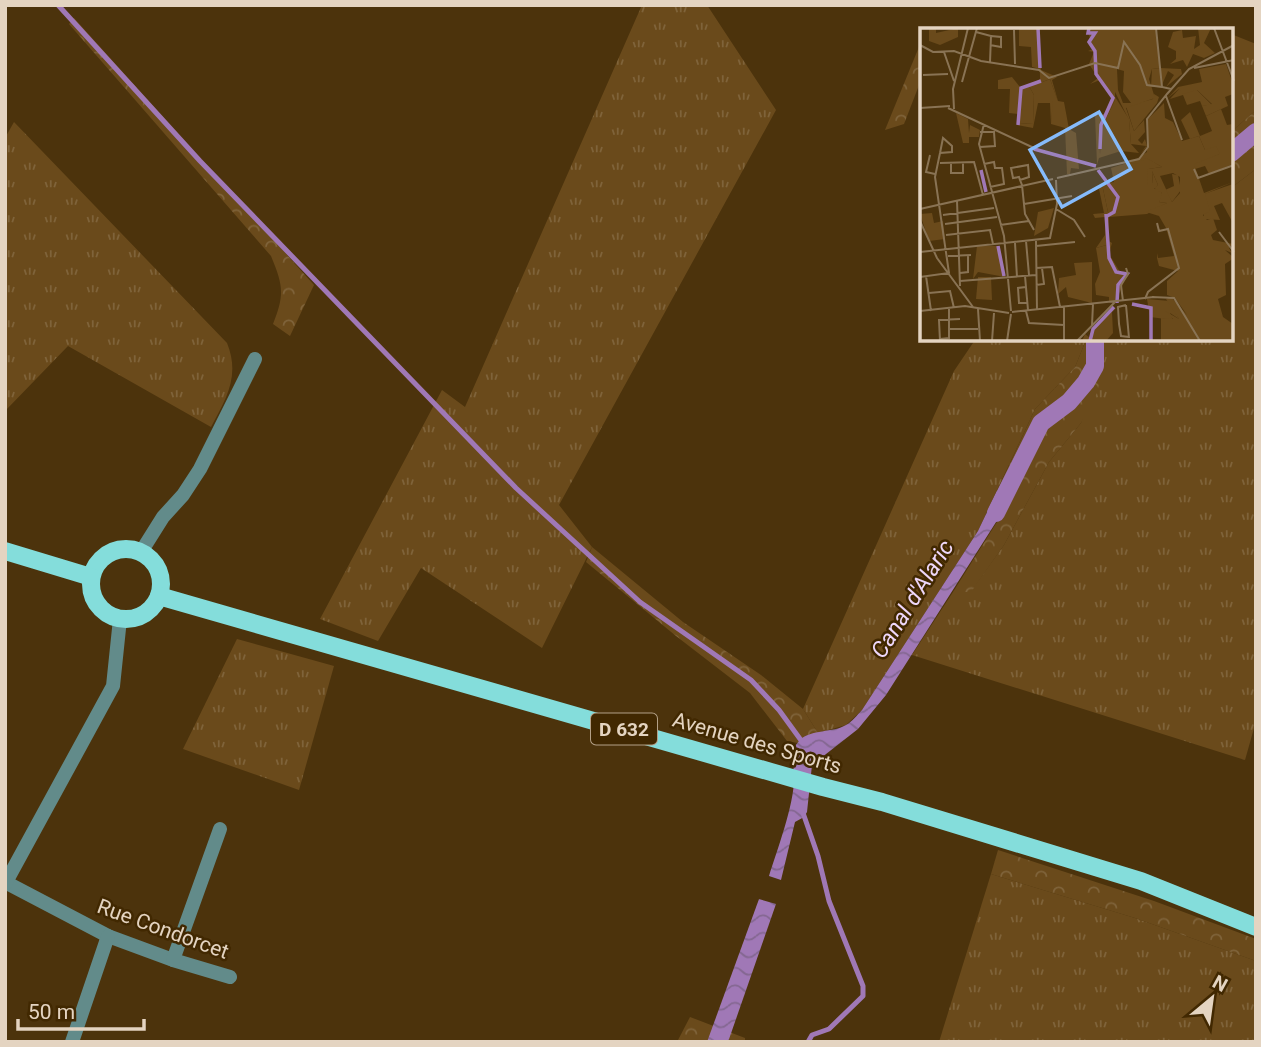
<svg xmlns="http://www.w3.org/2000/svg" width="1261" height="1047" font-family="Roboto,sans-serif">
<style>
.grass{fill:url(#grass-tufts)}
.forest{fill:url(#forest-crowns)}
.water{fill:url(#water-waves)}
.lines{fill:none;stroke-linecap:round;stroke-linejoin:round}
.stream{stroke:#a078b6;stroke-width:5}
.canal{stroke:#a078b6;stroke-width:18}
.minor{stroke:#628b8a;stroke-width:14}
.primary{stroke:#84dddb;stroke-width:18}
.labels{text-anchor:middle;stroke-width:5;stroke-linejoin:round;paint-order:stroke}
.shield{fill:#412801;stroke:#b3a087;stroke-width:2}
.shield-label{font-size:19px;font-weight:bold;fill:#e4d4c1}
.street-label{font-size:21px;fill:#e4d4c1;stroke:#412801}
.water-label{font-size:23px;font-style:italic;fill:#eed7fa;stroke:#412801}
.inset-river{fill:none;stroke:#a078b6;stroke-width:3.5}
.inset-road{fill:none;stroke:#897354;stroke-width:2}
.view{fill:#86bbfb;fill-opacity:0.15;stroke:#86bbfb;stroke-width:3.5}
.inset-edge{fill:none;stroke:#e4d4c1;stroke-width:3.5}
</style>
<defs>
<pattern id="grass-tufts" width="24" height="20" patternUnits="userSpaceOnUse" patternTransform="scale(1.75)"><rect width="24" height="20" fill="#6a4a1b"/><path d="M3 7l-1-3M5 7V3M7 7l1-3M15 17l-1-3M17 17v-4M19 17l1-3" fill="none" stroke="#7f633a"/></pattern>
<pattern id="forest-crowns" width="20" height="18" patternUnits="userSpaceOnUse" patternTransform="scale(1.75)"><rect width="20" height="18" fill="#6a4a1b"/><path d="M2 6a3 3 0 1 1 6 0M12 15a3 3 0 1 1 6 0" fill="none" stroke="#7f633a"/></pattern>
<pattern id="water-waves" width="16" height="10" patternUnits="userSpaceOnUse" patternTransform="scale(1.75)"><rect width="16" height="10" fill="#a078b6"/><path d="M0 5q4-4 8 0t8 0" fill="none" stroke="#846791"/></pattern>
</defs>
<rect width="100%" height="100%" fill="#4c330c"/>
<g class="grass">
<path d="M642,5h65l69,105 -217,395 33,42 -50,101 -121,-80 -43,73 -58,-22 122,-229 23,17z"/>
<path d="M1231,34l25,10v66l-25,22z"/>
<path d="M14,122l213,221c13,32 0,55 -16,84l-143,-81 -63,65v-273z"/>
<path d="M1256,169v552l-11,39 -333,-105 41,-63 18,-1 33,-46 45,-83 32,-39 28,-83h122v-152z"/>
<path d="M975,340h111l-11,27 -40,42 -57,122 -116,179 -16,15 -28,8 -15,-24 151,-338z"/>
<path d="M237,639l97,27 -35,124 -116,-41z"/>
<path d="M991,874l144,44 121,43v81h-317z"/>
</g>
<g class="forest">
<path d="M74,18l240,267 -24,51 -17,-12c12,-30 10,-39 -2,-68l-202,-232z"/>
<path d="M921,42v38l-17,44 -19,6z"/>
<path d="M1256,110v59l-25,19v-56z"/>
<path d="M1086,340h23l-12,53 -16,30 -32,39 -45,83 -33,47h-18l59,-94 -15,-7 38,-82 40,-42z"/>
<path d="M592,547l91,75 78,53 42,34 15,24 -12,3 -8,7 -11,-2 -37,-48 -74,-57 -90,-74z"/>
<path d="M998,850l156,51 102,38v22l-121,-43 -144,-44z"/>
<path d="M690,1017l55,21v4h-68z"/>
</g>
<g class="water">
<path d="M997,491l15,6 -126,198 -28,34 -46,36 -5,47 -3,5 -9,5 -14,58 -12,-4c8,-26 26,-73 25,-100 0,-13 -5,-25 6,-36 11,-11 33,-7 46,-15 6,-3 11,-10 16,-15l116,-179z"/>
<path d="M759,899l17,5 -48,138h-21z"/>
</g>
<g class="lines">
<g class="stream">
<path d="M58,5l142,156 316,327 124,114 111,78 28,30 24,33"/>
<path d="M802,810l16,46 11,45 34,85v10l-34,33 -17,6 -4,7"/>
</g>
<g class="canal">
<path d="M1231,153l25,-21"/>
<path d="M996,513l45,-90 28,-21 17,-20 9,-16v-26"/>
</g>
<g class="minor">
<path d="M141,552l22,-35 20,-22 17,-26 55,-110"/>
<path d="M5,882l103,54 65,24 57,17"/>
<path d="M5,884l108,-198 7,-67"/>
<path d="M173,960l47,-131"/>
<path d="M72,1042l36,-106"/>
</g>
<g class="primary">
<circle cx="126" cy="584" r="35"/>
<path d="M5,551l86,26"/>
<path d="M159,596l664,191 59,15 259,79 115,46"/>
</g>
</g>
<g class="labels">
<rect class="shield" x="591" y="713.5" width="66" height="31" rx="5"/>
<g class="shield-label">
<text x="624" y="736">D 632</text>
</g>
<g class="street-label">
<text transform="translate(757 743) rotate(16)" y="7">Avenue des Sports</text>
<text transform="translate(163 929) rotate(20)" y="7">Rue Condorcet</text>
</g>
<g class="water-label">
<text transform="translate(912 599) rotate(-58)" y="8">Canal d'Alaric</text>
</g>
</g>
<g transform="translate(920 28)">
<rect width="313" height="313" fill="#4c330c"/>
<path d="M9,0h7v5l22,-5v9l-18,8 -11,-4zM99,0h19l2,41 -8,-2 -1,-20 -12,-1zM278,0h13l-7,15 11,10 -11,5 -11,-4 -6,13 -4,-7 -13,4 6,-5v-8l-8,-4 5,-15 9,-2 1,8 13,-2 -2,13 6,-4zM240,40l21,1 1,5 -16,13 8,-12 -6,-4 -7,16h-10l1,-18zM92,49l8,10 -2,27 -9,-1 1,-24h-12v-9zM130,51l8,22 6,1 5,27 7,4 3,36 -8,-1 -1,6h-3l-2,-46 -14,-4 1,-23h-15v-17zM109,58l5,9 -1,28 -14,1 3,-35zM259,61l18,1 15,15 -10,1 -2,-5 -13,4 -4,-10 -13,4zM192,64l17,27 2,25 8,9 -18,-2 -22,7 -2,7 -2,-50 9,-1 -5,19 1,21 2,-27 13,-27zM234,66l5,3 -2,6 -23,28 -8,-25 27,-7zM301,81l6,16 6,-1v40l-24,10 -4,-8 -10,3 -2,-6 26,-9 -14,-4 -6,-14 -9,3 -9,-19 9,-8 10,24 12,-5 -6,-15zM36,85l12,6 1,14 1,-8 10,5 -1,7h-10v6h-6zM226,129l16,10 -13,2 1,14h3l-1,-12 6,14 -4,4h6l3,7 -4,6 8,1 -20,11 -38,3 -7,-33 12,-2 -3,-14zM252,146l6,1 3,15 -9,12 -7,-12 9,-4zM313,156v39l-11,-20 -8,3 6,14 -16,-1v-25zM12,185l2,10 9,-2 2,18 -16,2 -9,-27zM190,216l-2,11 7,17 11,2 -10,27h-7v-4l-13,-2 -1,-11 5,-12 -4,-24zM57,218h21l7,31 -27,-5 -5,7zM172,234v41l-24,-6 -2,-10 -8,7 1,-16 17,-3 -2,-12zM58,249h13l1,23 -16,-1zM227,271l23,2 9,18 -9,-6 3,7 -23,-3zM204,273l-12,11 1,21 -7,8h-24l3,-7 5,4 2,-9z" fill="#6a4a1b"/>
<path d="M119,0l2,42 16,7 -5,3 6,21 -8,-22 -13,5v17h16l-2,23 -1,-21h-12l-5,25 -16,-3 2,-33 21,-13zM109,58l5,9 -1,28 -14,1 3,-35zM167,0h69l4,40 -8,1 -3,10 6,19 -29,10 8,23 10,-11 1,12 -7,8 4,4 3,-5 2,7 -7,9 6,-9 -15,-2 -2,-24 -14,-28v8l-13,27 -2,27v-30l13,-25 -13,-19 -10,4 8,-6 -9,-14 5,-12 -6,-1 5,-2zM197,41l7,2 -1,21 8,11h-8l-5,-13zM306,36l7,20v10l-8,3 3,9 -22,10 -4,-10 10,-2 -15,-14 -14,4 -4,-5 -11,9 10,-11 24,-5 -3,-13zM244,75l1,15 8,4 9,19 17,-5 6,14 11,-4 4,8 -26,10 10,29 29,-11 -28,12 5,17 -7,4 4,5 6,-2 4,12 -6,5 2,5 20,4 -4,4 3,5 -7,-3 9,8 -9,6 1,31 -8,4 5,18 10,7v17h-72v-23l12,1 -8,-8 14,8 -13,-20 5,-2 16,18 -12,-17 -8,-3v-14l11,-10 -19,-5 -2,-8 1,-5v5l16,-2 -8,-28 -7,-12 -13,-4 21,-9 -8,-1 3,-9 -8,-5 4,-3 -6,-14 1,14h-6l1,-16 14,-2 -16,-9 -7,5 -10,1 18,-12v-32zM253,145l7,4v16l-8,9 -12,-26zM182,156l7,33 -2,23 5,3 -3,11 11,18h8l-11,27 1,-15 8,-10 -12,-3 -6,-16 2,-11 -14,4 9,-13v-18l-10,1 -2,-4 11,-1 -5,-24z" fill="#6a4a1b" fill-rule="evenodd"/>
<path d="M134,180l-6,20 -14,8 4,-24z" fill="#6a4a1b"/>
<path class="inset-river" d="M118,0l2,40M169,0l-1,5h7l-6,9 6,9 1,23 17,24 -12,27 -1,24M98,97l3,-37 20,-7M114,121l62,17M61,142l5,22M178,142l20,27 -4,15 -7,4M186,186l3,44 7,14 11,2 -9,11 -1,18M78,218l6,30M212,276l19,4v33M170,313l3,-12 21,-22"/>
<path class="inset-road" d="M236,0l6,59 9,2M294,0l20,53M94,2l1,34M56,4l15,4 -1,26M0,17l13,7 21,-1 27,10 58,9 10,8 46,-15 23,5 6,-26 16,23 7,20 15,2M70,17l11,2v-10l-10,-1M24,24l10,29M274,40l40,-8M3,47l25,-1M42,54l15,-54M0,68v-50M246,68l16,44M0,80l30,-2M28,80l86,40M34,81l-1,-20 15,-61M64,96l-5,20 25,92 7,75M60,119l15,-1 -1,-14h-14M10,127l-4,17 9,2M20,135l34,-1 9,33M31,136v9h12v-10M64,136l10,-2 1,6h7l2,16 -14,3M274,141l4,9 36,-13M137,150l82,-19 9,-12 -1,-28 20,-25 22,-25 45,-24M100,152l9,-3 -1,-12 -17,3 2,10 6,-1 1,3 2,5 3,29 9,16M37,173l3,85M104,176l48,-8M0,181l133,-30M136,181l18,11 11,17M23,187l51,-7M0,193l17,37 36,49M25,196l52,-7M80,197l29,-4M299,204l15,20M26,207l44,-5 3,14M106,213l3,34M116,213l1,69M95,215l2,34M116,218l39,-4M0,224l130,-14 7,-34 -1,-24M28,228l23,-1M116,240l16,-1 8,40M40,245l8,-1v-17M6,248l5,35M105,248l3,34M0,249l29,-4 -14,-96 5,-24 12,-1v-6l-9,-8 -3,15M40,253l76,-6M116,257l8,-1 -2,-16M106,259l-8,1 1,15h9M9,265l21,-2 4,17M232,269l22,1 26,43M225,271l3,-7 31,-24 -11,-39 -9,2 -2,-8M203,273l-2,-16 7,-11 -2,-6M206,277l-8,2 1,17 2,12 8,1M206,277l3,33M144,279v34M58,281l2,32M0,283l45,-5 44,7M106,283l3,12 35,2M92,284l142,-15M172,297l1,-21M29,301h29M20,311l9,-1v-29M20,313l-1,-21 21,-1M72,313l2,-28M87,313l4,-27M157,313l38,-39"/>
<path class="view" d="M179,84l32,57 -69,38 -32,-57z"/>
<rect width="313" height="313" class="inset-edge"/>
</g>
<rect width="1261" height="1047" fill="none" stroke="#e4d4c1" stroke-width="14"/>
<g transform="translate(1212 998) rotate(29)" stroke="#412801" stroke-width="5" paint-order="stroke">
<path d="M0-5L12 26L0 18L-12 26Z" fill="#e4d4c1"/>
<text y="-10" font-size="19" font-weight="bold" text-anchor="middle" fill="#e4d4c1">N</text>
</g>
<path d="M18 1019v10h126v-10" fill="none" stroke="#e4d4c1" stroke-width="3.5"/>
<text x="28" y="1019" font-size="21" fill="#e4d4c1" stroke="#412801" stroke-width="5" paint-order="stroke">50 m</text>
</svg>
